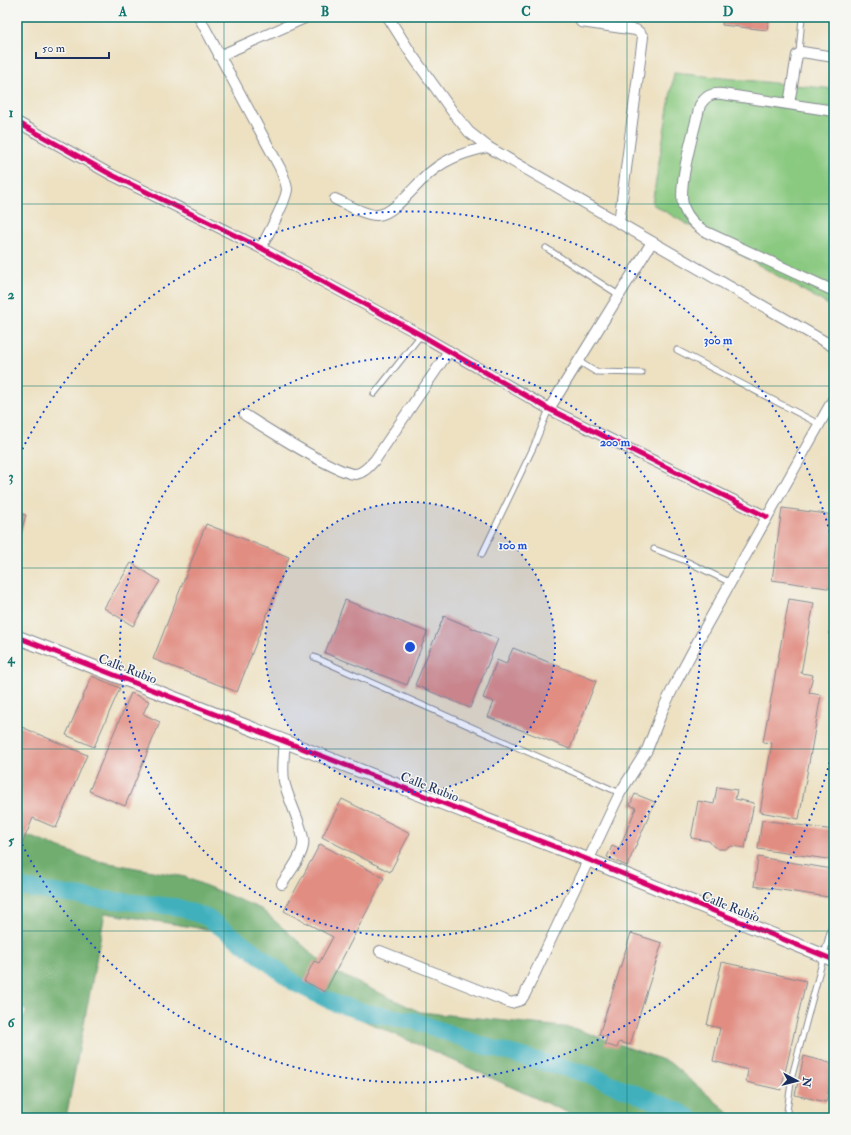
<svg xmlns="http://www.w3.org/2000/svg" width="851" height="1135" font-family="'IM FELL Double Pica',serif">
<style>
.green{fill:#8ac980;stroke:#527c6f}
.forest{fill:#6fad6e;stroke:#456e66}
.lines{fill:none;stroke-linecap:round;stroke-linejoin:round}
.river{stroke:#41b0bd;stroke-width:17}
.building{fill:#e18d82}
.service-casing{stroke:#848890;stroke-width:7}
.minor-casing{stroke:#848890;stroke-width:12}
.tertiary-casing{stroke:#848890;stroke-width:15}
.service{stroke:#fff;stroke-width:5}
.minor{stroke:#fff;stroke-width:10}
.tertiary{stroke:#fff;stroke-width:13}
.cycleway-casing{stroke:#f6f6f2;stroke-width:8}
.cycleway{stroke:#d6006c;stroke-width:5}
.grid{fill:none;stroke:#0f766e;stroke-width:1;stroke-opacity:0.55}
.ring{fill:none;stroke:#1d4ed8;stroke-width:2;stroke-dasharray:2 4}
.labels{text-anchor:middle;stroke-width:3;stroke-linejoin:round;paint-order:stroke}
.street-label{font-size:13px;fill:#1b2f5e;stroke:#f6f6f2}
.centre{fill:#1d4ed8;stroke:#f6f6f2;stroke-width:2}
.ring-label{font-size:12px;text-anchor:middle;font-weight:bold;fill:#1d4ed8;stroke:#f6f6f2;stroke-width:3;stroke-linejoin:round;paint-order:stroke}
.neatline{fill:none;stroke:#0f766e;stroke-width:1.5}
.grid-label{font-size:13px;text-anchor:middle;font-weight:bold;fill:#0f766e}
</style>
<rect width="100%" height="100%" fill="#f6f6f2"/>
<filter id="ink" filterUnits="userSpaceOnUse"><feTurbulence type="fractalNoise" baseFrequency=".025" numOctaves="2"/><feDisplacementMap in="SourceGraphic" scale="8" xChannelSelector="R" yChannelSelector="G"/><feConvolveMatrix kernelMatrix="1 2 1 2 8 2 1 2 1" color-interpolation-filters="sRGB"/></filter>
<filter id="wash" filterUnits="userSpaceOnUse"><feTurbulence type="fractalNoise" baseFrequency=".012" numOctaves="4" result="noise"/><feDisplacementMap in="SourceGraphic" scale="16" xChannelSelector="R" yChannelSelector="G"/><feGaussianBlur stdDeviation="0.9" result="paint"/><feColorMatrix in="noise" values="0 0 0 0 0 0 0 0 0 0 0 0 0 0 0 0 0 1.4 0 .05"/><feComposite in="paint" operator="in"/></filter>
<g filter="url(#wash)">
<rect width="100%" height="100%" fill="#ede1c2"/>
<path class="green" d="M674,73l160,16v219l-182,-104z"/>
<path class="forest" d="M17,832l76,28 92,17 76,32 70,61 89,42 153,16 96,34 66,56h-156l-142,-65 -131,-58 -95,-65 -106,-17 -39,205h-49v-91l10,-15 -10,-9z"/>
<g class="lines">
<path class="river" d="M17,887l74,11 86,9 29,10 45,32 45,35 38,19 34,10 47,8 69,25 103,28 89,36 14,8"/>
</g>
<g id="blocks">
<g class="building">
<path d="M723,17h46l-2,13 -45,-5z"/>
<path d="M782,508l52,7v74l-62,-9z"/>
<path d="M17,513l9,2 -9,30z"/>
<path d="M206,524l83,33 -52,135 -84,-33z"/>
<path d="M131,563l29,18 -27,45 -29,-18z"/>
<path d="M789,599l25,4 -13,70 12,2 -4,18 12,2 -22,124 -39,-7 12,-69 -9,-1z"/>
<path d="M345,600l82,32 -20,53 -82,-32z"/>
<path d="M444,616l54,23 -28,69 -55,-23z"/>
<path d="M513,648l83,33 -26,68 -82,-32 6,-15 -11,-4 14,-38 9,4z"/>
<path d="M92,676l28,12 -26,59 -28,-12z"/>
<path d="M131,693l18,8 -6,13 17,8 -35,84 -36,-15z"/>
<path d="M17,725l70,30 -31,73 -23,-10 -11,26 -5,-2z"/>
<path d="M717,787l20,3 -2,9 19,4 -9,45 -13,-2 -7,3h-6l-6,-3 -4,-5 -18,-3 7,-37 16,3z"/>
<path d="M635,794l20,8 -28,64 -20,-9 5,-11 7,3 17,-41 -6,-3z"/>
<path d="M342,799l68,34 -20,39 -68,-35z"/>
<path d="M762,820l72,10v30l-76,-11z"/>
<path d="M320,844l64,34 -59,114 -21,-11 10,-20 5,2 14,-26 -49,-26z"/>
<path d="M758,857l74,12 -4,28 -74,-11z"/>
<path d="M631,933l31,10 -32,102 -11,-3 -2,6 -12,-4 2,-7 -8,-2z"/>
<path d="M722,962l84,19 -25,109 -35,-8 2,-12 -35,-9 7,-33 -13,-3z"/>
<path d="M804,1056l30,8 -8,38 -31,-7z"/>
</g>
</g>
</g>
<g filter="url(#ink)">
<use href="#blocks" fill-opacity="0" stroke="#848890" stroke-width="1"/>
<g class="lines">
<defs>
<g id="service">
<path d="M799,53l3,-36"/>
<path d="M546,248l73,47"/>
<path d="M677,350l142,74"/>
<path d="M578,361l18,11 46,1"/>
<path d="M374,394l47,-59"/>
<path d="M654,549l34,13 43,21"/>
<path d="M482,554l51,-106 16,-39"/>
<path d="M832,633l2,2"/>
<path d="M314,657l306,136"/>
<path d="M786,1118l6,-42 42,-159"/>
</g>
<g id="minor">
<path d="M199,17l81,151c3,7 6,14 7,21 0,11 -20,47 -26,59"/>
<path d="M388,17l24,38 40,56 17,21 19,15 346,200"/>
<path d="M581,22l55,8 4,3 3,4 -24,186"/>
<path d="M219,56l88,-39"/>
<path d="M789,104l8,-49 5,-3 32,5"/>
<path d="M834,111l-112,-17c-11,-1 -16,2 -22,11 -5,23 -24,83 -16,103 4,10 11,17 20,23l130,60"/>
<path d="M17,122l93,52 151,74 160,87 128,74 218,108"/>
<path d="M335,199c11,5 31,17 43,16 17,-1 40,-34 54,-44 17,-14 35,-19 56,-24"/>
<path d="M549,409l103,-167"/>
<path d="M245,415c19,12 93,60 111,59 8,-1 14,-9 19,-14l74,-109"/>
<path d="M282,884c7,-11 19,-26 21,-38 3,-14 -16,-48 -19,-65 -2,-13 0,-27 1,-40"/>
<path d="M380,951l131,52 10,-3 4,-6 95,-201 27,-43 16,-41 11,-23 32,-60 128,-228"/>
</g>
<path id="tertiary" d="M17,637l572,223 245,100"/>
</defs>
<use href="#service" class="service-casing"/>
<use href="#minor" class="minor-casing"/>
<use href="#tertiary" class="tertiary-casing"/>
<use href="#service" class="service"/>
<use href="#minor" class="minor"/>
<use href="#tertiary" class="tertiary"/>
<defs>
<g id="cycleway">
<path d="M17,122l93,52 151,74 160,87 128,74 218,108"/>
<path d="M17,637l572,223 245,100"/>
</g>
</defs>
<use href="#cycleway" class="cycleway-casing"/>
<use href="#cycleway" class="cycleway"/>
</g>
</g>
<path class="grid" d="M224,17v1101M426,17v1101M627,17v1101M17,204h817M17,386h817M17,568h817M17,749h817M17,931h817"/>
<circle cx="410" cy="647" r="145" fill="#1d4ed8" fill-opacity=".12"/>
<g class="ring">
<circle cx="410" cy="647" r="145"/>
<circle cx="410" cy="647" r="290"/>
<path d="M834 745A435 435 0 0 1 17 834M17 460A435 435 0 0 1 834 549"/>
</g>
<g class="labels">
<g class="street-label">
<text transform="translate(128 668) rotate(21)" y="5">Calle Rubio</text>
<text transform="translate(430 786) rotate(21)" y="5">Calle Rubio</text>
<text transform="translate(731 906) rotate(22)" y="5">Calle Rubio</text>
</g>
</g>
<circle cx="410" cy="647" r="6" class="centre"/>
<g class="ring-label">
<text x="718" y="344">300 m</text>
<text x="615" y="446">200 m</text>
<text x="513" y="549">100 m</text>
</g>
<rect width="851" height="1135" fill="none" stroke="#f6f6f2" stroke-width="44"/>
<g transform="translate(797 1081) rotate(97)" stroke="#f6f6f2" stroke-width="3" paint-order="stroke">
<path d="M0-3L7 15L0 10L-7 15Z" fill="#1b2f5e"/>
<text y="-6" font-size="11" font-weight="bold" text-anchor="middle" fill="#1b2f5e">N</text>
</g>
<path d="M36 52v6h73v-6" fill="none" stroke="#1b2f5e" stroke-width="2"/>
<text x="42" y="52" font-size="12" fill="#1b2f5e" stroke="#f6f6f2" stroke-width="3" paint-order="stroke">50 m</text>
<rect x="22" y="22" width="807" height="1091" class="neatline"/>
<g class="grid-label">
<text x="123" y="16">A</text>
<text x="325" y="16">B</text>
<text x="526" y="16">C</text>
<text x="728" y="16">D</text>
<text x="11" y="117">1</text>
<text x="11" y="299">2</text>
<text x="11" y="481">3</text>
<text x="11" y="663">4</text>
<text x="11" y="845">5</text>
<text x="11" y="1027">6</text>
</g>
</svg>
